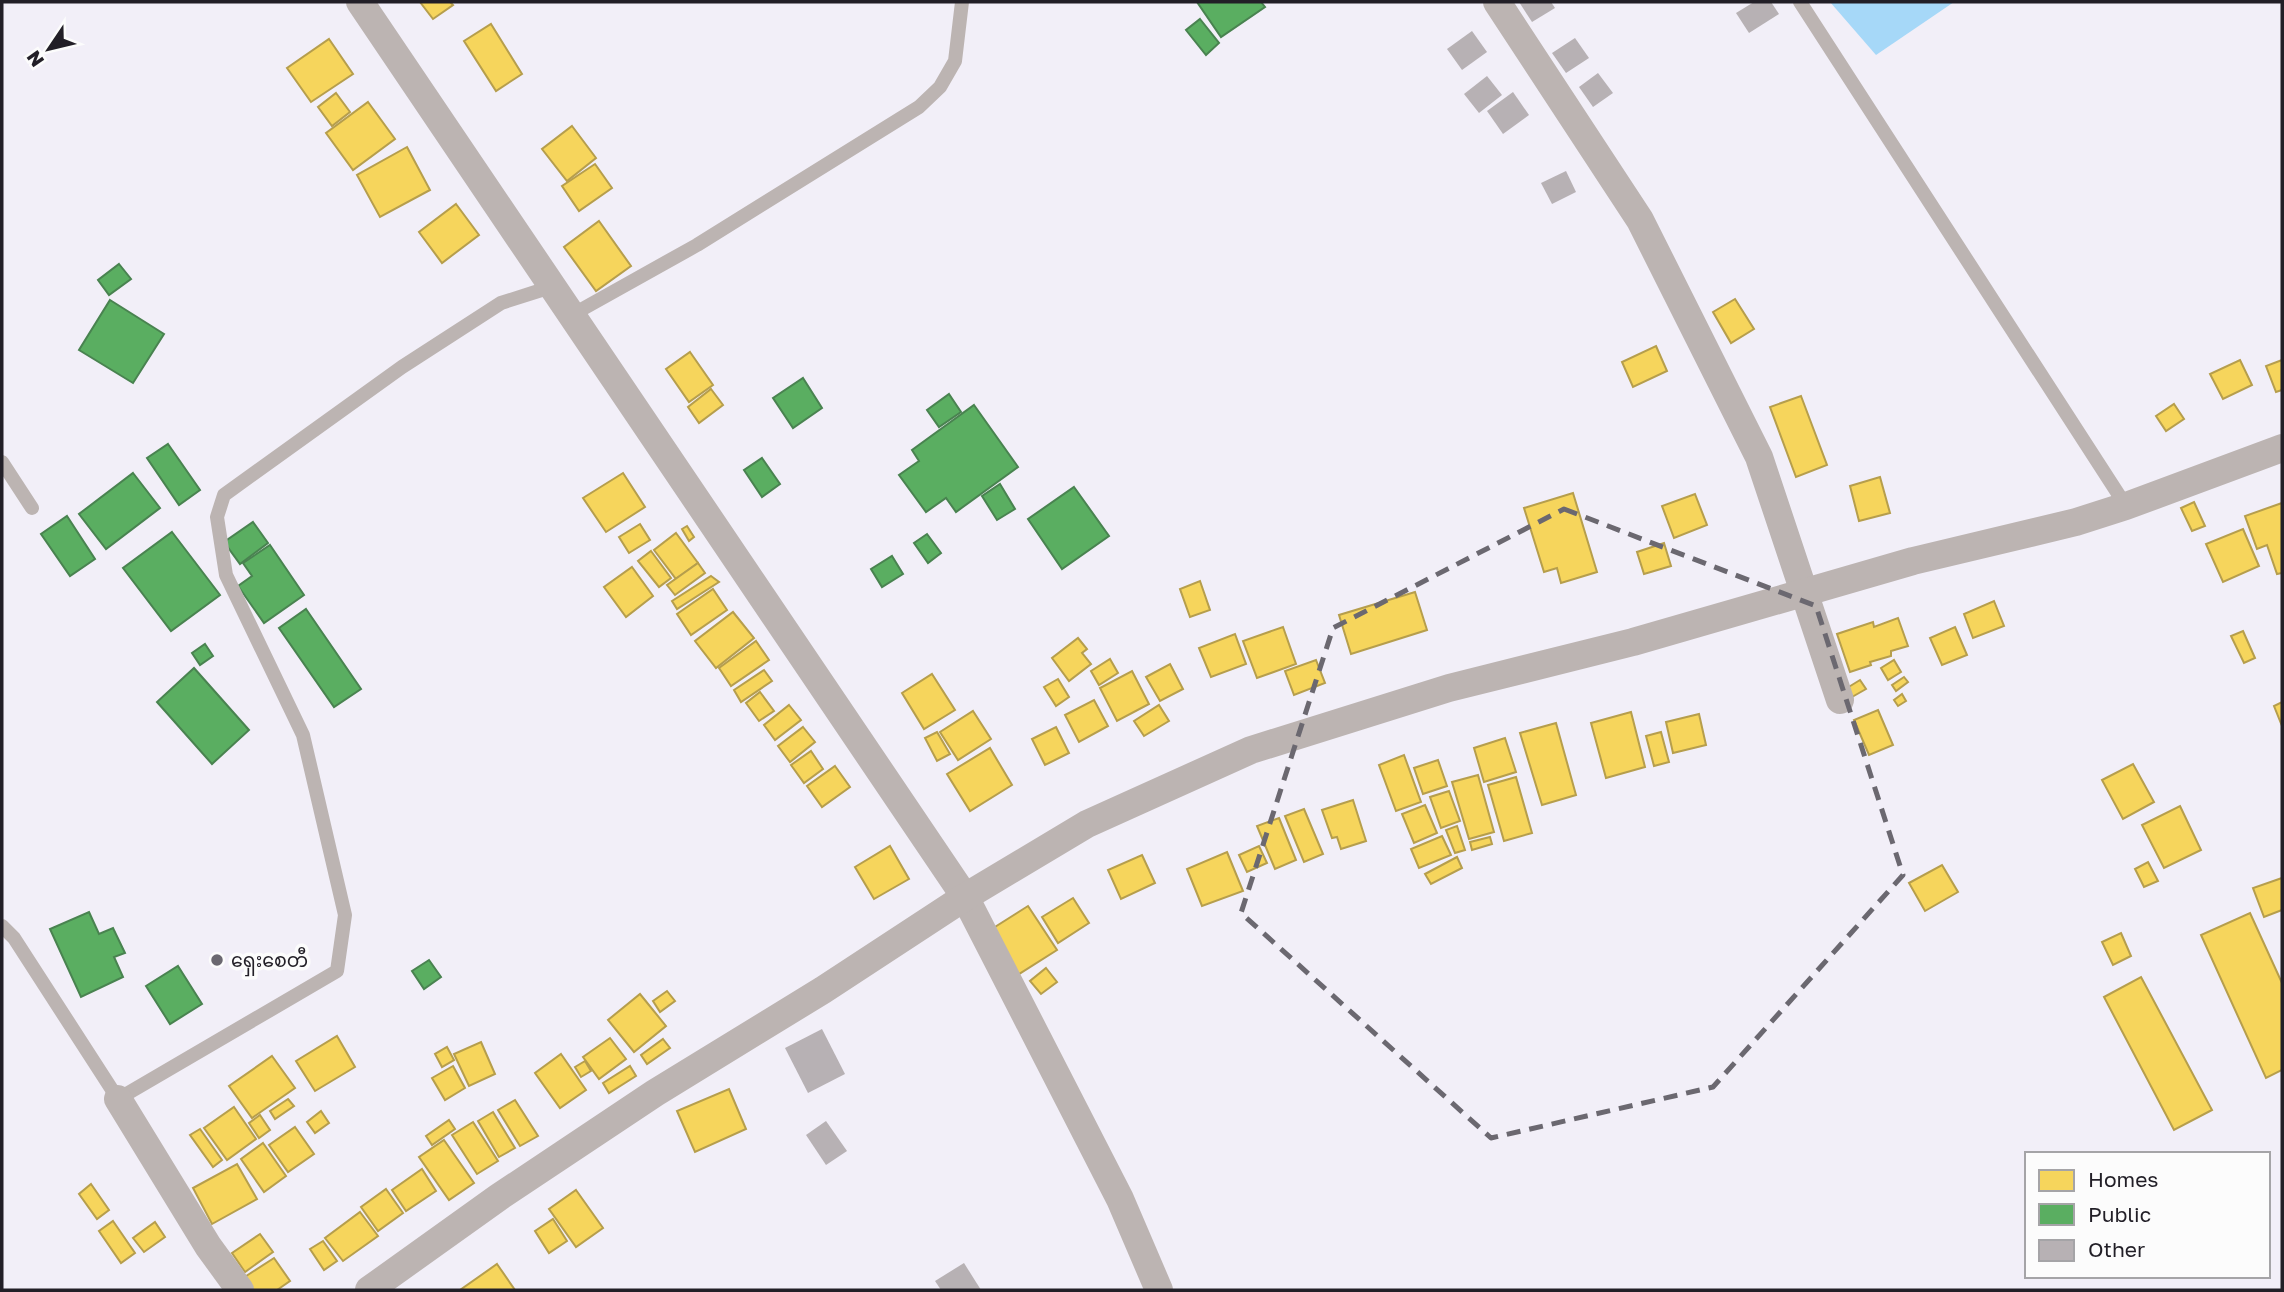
<svg xmlns="http://www.w3.org/2000/svg" width="2284" height="1292" font-family="'Golos Text','Noto Sans Myanmar',sans-serif">
<style>
.water{fill:#a6d8f8}
.homes{fill:#f6d55c;stroke:#b69e4c;stroke-width:2}
.public{fill:#5aae61;stroke:#498350;stroke-width:2}
.building{fill:#b7b1b4}
.lines{fill:none;stroke-linecap:round;stroke-linejoin:round}
.service{stroke:#bcb4b2;stroke-width:14}
.minor{stroke:#bcb4b2;stroke-width:28}
.marked{fill:none;stroke:#6b6870;stroke-width:5;stroke-dasharray:14 9;stroke-linejoin:round}
.poi-dot{fill:#6b6870;stroke:#fcfcfc;stroke-width:2.5}
.labels{text-anchor:middle;stroke-width:7;stroke-linejoin:round;paint-order:stroke}
.poi-label{font-size:19px;fill:#221f27;stroke:#fcfcfc;text-anchor:start}
</style>
<rect width="100%" height="100%" fill="#f2eff8"/>
<path class="water" d="M1830,2h124l-78,53z"/>
<g class="homes">
<path d="M420,2h30l3,3 -20,14z"/>
<path d="M491,24l31,50 -26,17 -32,-50z"/>
<path d="M329,39l24,35 -42,28 -24,-34z"/>
<path d="M336,93l14,19 -18,14 -14,-19z"/>
<path d="M368,102l27,37 -42,31 -27,-37z"/>
<path d="M572,126l24,32 -29,23 -25,-32z"/>
<path d="M407,147l23,43 -50,27 -23,-42z"/>
<path d="M595,164l17,24 -33,23 -17,-25z"/>
<path d="M456,204l23,31 -37,28 -23,-31z"/>
<path d="M599,221l32,45 -35,25 -32,-44z"/>
<path d="M1735,299l19,30 -23,14 -18,-31z"/>
<path d="M1656,346l11,25 -34,16 -11,-25z"/>
<path d="M690,352l23,33 -24,17 -23,-33z"/>
<path d="M2240,360l12,25 -29,14 -13,-25z"/>
<path d="M2282,360v30l-6,2 -10,-26z"/>
<path d="M711,389l12,16 -24,18 -11,-16z"/>
<path d="M1801,396l26,69 -31,12 -26,-70z"/>
<path d="M2174,404l10,15 -18,12 -10,-15z"/>
<path d="M623,473l22,34 -39,25 -23,-34z"/>
<path d="M1880,477l10,36 -31,8 -9,-35z"/>
<path d="M1573,493l24,79 -36,11 -4,-15 -13,4 -20,-64z"/>
<path d="M1695,494l12,31 -33,13 -12,-32z"/>
<path d="M2194,502l11,24 -13,5 -11,-23z"/>
<path d="M2282,503v70l-5,1 -10,-29 -10,4 -12,-33z"/>
<path d="M640,524l10,16 -21,13 -10,-16z"/>
<path d="M687,526l7,11 -5,4 -7,-12z"/>
<path d="M2243,529l16,37 -36,16 -17,-38z"/>
<path d="M676,533l22,30 -22,16 -22,-29z"/>
<path d="M1664,543l7,23 -27,8 -7,-22z"/>
<path d="M651,551l20,27 -12,9 -21,-26z"/>
<path d="M698,563l7,10 -30,22 -8,-10z"/>
<path d="M632,567l21,29 -27,21 -22,-30z"/>
<path d="M711,576l8,6 -42,27 -5,-8z"/>
<path d="M1200,581l10,29 -20,7 -10,-28z"/>
<path d="M713,589l14,21 -36,25 -14,-21z"/>
<path d="M1415,592l12,38 -76,24 -12,-39z"/>
<path d="M1994,601l10,25 -31,12 -9,-24z"/>
<path d="M733,612l21,26 -38,30 -21,-27z"/>
<path d="M1898,618l10,28 -17,5v5l-21,6 1,3 -21,7 -13,-38 36,-12 1,5z"/>
<path d="M1283,627l13,37 -39,14 -14,-37z"/>
<path d="M1955,627l12,28 -25,10 -12,-27z"/>
<path d="M2243,631l12,27 -11,5 -13,-27z"/>
<path d="M1235,634l11,30 -35,13 -12,-29z"/>
<path d="M1078,638l9,11 -5,4 9,11 -22,17 -17,-23z"/>
<path d="M756,641l13,19 -38,26 -12,-18z"/>
<path d="M1110,659l8,14 -19,12 -8,-14z"/>
<path d="M1316,660l9,23 -31,12 -9,-24z"/>
<path d="M1894,660l7,12 -13,8 -7,-12z"/>
<path d="M1170,664l13,25 -23,12 -14,-24z"/>
<path d="M764,670l8,11 -31,21 -7,-12z"/>
<path d="M1132,671l17,33 -32,17 -17,-33z"/>
<path d="M932,674l23,36 -31,19 -22,-36z"/>
<path d="M1904,677l4,5 -12,9 -4,-6z"/>
<path d="M1058,679l11,18 -13,9 -12,-19z"/>
<path d="M1860,680l6,9 -14,8 -5,-9z"/>
<path d="M760,692l14,19 -15,10 -13,-18z"/>
<path d="M1902,694l4,7 -8,5 -4,-6z"/>
<path d="M1094,700l14,26 -29,16 -14,-27z"/>
<path d="M2282,702v24l-8,-20z"/>
<path d="M789,705l12,15 -26,20 -11,-15z"/>
<path d="M1159,705l10,16 -25,15 -10,-15z"/>
<path d="M1878,710l15,35 -24,10 -15,-35z"/>
<path d="M973,711l18,28 -33,21 -18,-28z"/>
<path d="M1631,712l14,55 -39,11 -15,-55z"/>
<path d="M1699,714l7,31 -33,8 -7,-31z"/>
<path d="M1556,723l20,72 -34,10 -22,-72z"/>
<path d="M803,727l12,15 -25,20 -12,-16z"/>
<path d="M1056,727l13,26 -24,12 -13,-26z"/>
<path d="M937,732l13,22 -13,7 -12,-23z"/>
<path d="M1661,732l8,30 -15,4 -8,-30z"/>
<path d="M1505,738l11,34 -32,10 -10,-34z"/>
<path d="M990,748l22,37 -42,26 -23,-37z"/>
<path d="M811,751l12,18 -19,14 -13,-18z"/>
<path d="M1404,755l17,47 -25,9 -17,-46z"/>
<path d="M1438,760l9,26 -24,8 -9,-26z"/>
<path d="M2133,764l21,38 -31,17 -21,-39z"/>
<path d="M835,766l15,21 -28,20 -15,-21z"/>
<path d="M1478,775l16,57 -25,7 -17,-57z"/>
<path d="M1516,777l16,56 -28,8 -16,-56z"/>
<path d="M1449,791l11,30 -19,7 -11,-31z"/>
<path d="M1353,800l13,41 -25,8 -4,-12 -5,1 -10,-28z"/>
<path d="M1425,805l12,28 -23,10 -12,-29z"/>
<path d="M2180,806l21,44 -37,18 -22,-43z"/>
<path d="M1304,809l19,45 -19,8 -19,-46z"/>
<path d="M1279,818l17,42 -21,9 -18,-43z"/>
<path d="M1457,826l8,24 -10,3 -9,-23z"/>
<path d="M1442,836l9,19 -32,13 -8,-19z"/>
<path d="M1490,837l2,7 -20,6 -2,-8z"/>
<path d="M890,846l19,33 -35,20 -19,-32z"/>
<path d="M1259,846l8,17 -20,9 -8,-17z"/>
<path d="M1227,852l16,39 -41,15 -15,-37z"/>
<path d="M1142,855l13,28 -34,16 -13,-29z"/>
<path d="M1457,857l5,11 -31,16 -6,-10z"/>
<path d="M2148,862l10,19 -14,6 -9,-18z"/>
<path d="M1942,865l16,27 -33,19 -16,-28z"/>
<path d="M2282,878v32l-18,7 -11,-29z"/>
<path d="M1073,898l16,25 -31,20 -16,-26z"/>
<path d="M1028,906l29,44 -41,26 -29,-44z"/>
<path d="M2250,913l32,70v87l-16,8 -65,-143z"/>
<path d="M2121,933l10,23 -18,9 -11,-23z"/>
<path d="M1046,968l11,14 -16,12 -11,-13z"/>
<path d="M2141,977l71,133 -38,20 -70,-133z"/>
<path d="M667,991l8,10 -15,11 -7,-11z"/>
<path d="M640,994l26,32 -32,26 -26,-32z"/>
<path d="M337,1036l18,31 -40,24 -19,-30z"/>
<path d="M610,1038l16,21 -27,20 -16,-22z"/>
<path d="M663,1039l7,9 -23,16 -6,-9z"/>
<path d="M481,1042l14,32 -26,12 -15,-32z"/>
<path d="M447,1047l7,13 -12,7 -7,-13z"/>
<path d="M561,1054l25,36 -26,18 -25,-35z"/>
<path d="M272,1056l23,32 -43,30 -23,-32z"/>
<path d="M585,1061l6,10 -10,6 -6,-10z"/>
<path d="M453,1066l12,22 -20,12 -13,-22z"/>
<path d="M630,1066l6,10 -27,17 -6,-10z"/>
<path d="M729,1089l17,40 -51,23 -18,-41z"/>
<path d="M288,1099l6,7 -19,13 -5,-8z"/>
<path d="M515,1100l23,36 -18,10 -22,-36z"/>
<path d="M234,1107l22,32 -29,21 -23,-32z"/>
<path d="M321,1111l8,12 -14,10 -8,-11z"/>
<path d="M493,1112l22,36 -16,9 -21,-36z"/>
<path d="M260,1115l10,15 -11,8 -10,-15z"/>
<path d="M449,1120l6,9 -23,16 -6,-9z"/>
<path d="M473,1122l25,39 -21,13 -25,-39z"/>
<path d="M295,1127l19,27 -26,18 -19,-27z"/>
<path d="M200,1129l22,31 -9,7 -23,-32z"/>
<path d="M444,1140l30,43 -25,17 -30,-43z"/>
<path d="M263,1143l23,33 -22,16 -23,-33z"/>
<path d="M237,1164l20,35 -45,25 -19,-36z"/>
<path d="M422,1169l14,22 -30,20 -14,-21z"/>
<path d="M91,1184l18,26 -12,9 -18,-25z"/>
<path d="M386,1189l17,24 -25,18 -17,-24z"/>
<path d="M576,1190l27,38 -27,19 -27,-38z"/>
<path d="M360,1212l18,24 -35,25 -18,-23z"/>
<path d="M553,1219l14,22 -18,12 -14,-22z"/>
<path d="M113,1221l22,32 -14,10 -22,-32z"/>
<path d="M155,1222l10,15 -21,15 -11,-14z"/>
<path d="M260,1234l13,18 -28,20 -13,-19z"/>
<path d="M323,1241l14,20 -13,9 -14,-21z"/>
<path d="M274,1258l16,23 -13,9h-34l-6,-8z"/>
<path d="M497,1264l18,26h-55z"/>
</g>
<g class="public">
<path d="M1197,2h64l4,5 -44,30z"/>
<path d="M1200,19l19,24 -13,12 -20,-25z"/>
<path d="M119,264l12,15 -22,16 -11,-15z"/>
<path d="M110,300l54,34 -31,49 -54,-33z"/>
<path d="M803,378l19,30 -29,20 -20,-30z"/>
<path d="M949,394l12,18 -22,15 -12,-17z"/>
<path d="M974,405l44,62 -62,45 -10,-14 -20,14 -27,-37 20,-14 -7,-11z"/>
<path d="M168,444l32,46 -21,15 -32,-47z"/>
<path d="M762,458l18,26 -18,13 -18,-27z"/>
<path d="M133,473l27,35 -54,41 -27,-35z"/>
<path d="M1000,484l15,25 -18,11 -15,-24z"/>
<path d="M1074,487l35,49 -47,33 -34,-50z"/>
<path d="M67,516l28,43 -25,17 -29,-42z"/>
<path d="M253,522l15,21 -28,21 -16,-22z"/>
<path d="M172,532l48,63 -49,36 -48,-63z"/>
<path d="M927,534l14,19 -13,10 -14,-20z"/>
<path d="M270,545l34,50 -40,28 -26,-37 14,-10 -9,-13z"/>
<path d="M892,556l11,18 -21,13 -11,-18z"/>
<path d="M306,609l55,80 -27,18 -55,-79z"/>
<path d="M205,644l8,12 -13,9 -8,-12z"/>
<path d="M194,668l55,62 -37,34 -55,-62z"/>
<path d="M89,912l10,22 14,-6 12,25 -11,4 9,20 -42,20 -31,-68z"/>
<path d="M429,960l12,17 -17,12 -12,-18z"/>
<path d="M178,966l24,38 -32,20 -24,-38z"/>
</g>
<g class="building">
<path d="M1519,2h32l4,6 -23,14z"/>
<path d="M1754,2h17l8,12 -30,19 -13,-20z"/>
<path d="M1472,31l15,21 -25,18 -15,-21z"/>
<path d="M1575,38l14,20 -23,15 -14,-20z"/>
<path d="M1598,73l15,20 -20,14 -14,-20z"/>
<path d="M1487,76l15,19 -23,18 -15,-19z"/>
<path d="M1513,92l16,23 -26,19 -16,-23z"/>
<path d="M1566,171l10,21 -24,12 -11,-21z"/>
<path d="M822,1029l23,45 -37,19 -23,-45z"/>
<path d="M826,1121l21,30 -21,14 -20,-30z"/>
<path d="M964,1263l17,27h-40l-6,-9z"/>
</g>
<g class="lines">
<g class="service">
<path d="M1800,2l326,504"/>
<path d="M570,316l127,-71 222,-138 21,-20 15,-26 7,-59"/>
<path d="M2,462l30,46"/>
<path d="M2,926l12,12 104,161 219,-128 8,-56 -42,-180 -77,-160 -9,-58 7,-22 178,-128 99,-64 50,-16"/>
</g>
<g class="minor">
<path d="M360,2l605,895 155,302 39,91"/>
<path d="M1497,2l143,218 119,237 81,243"/>
<path d="M118,1099l90,147 32,44"/>
<path d="M369,1290l130,-93 156,-104 168,-103 142,-93 122,-73 164,-74 198,-62 184,-46 280,-81 163,-39 50,-16 156,-58"/>
</g>
</g>
<path class="marked" d="M1564,509l252,97 87,269 -190,212 -222,51 -250,-225 92,-285z"/>
<circle class="poi-dot" cx="217" cy="960" r="7"/>
<g class="labels">
<g class="poi-label">
<text x="231" y="967">ရှေးစေတီ</text>
</g>
</g>
<rect width="2284" height="1292" fill="none" stroke="#221f27" stroke-width="7"/>
<rect x="2025" y="1152" width="245" height="126" fill="#fcfcfc" stroke="#a5a4a7" stroke-width="2"/>
<rect x="2039" y="1170" width="35" height="21" fill="#f6d55c" stroke="#a5a4a7" stroke-width="2"/>
<text x="2088" y="1187" font-size="21" fill="#221f27">Homes</text>
<rect x="2039" y="1204" width="35" height="21" fill="#5aae61" stroke="#a5a4a7" stroke-width="2"/>
<text x="2088" y="1222" font-size="21" fill="#221f27">Public</text>
<rect x="2039" y="1240" width="35" height="21" fill="#b7b1b4" stroke="#a5a4a7" stroke-width="2"/>
<text x="2088" y="1257" font-size="21" fill="#221f27">Other</text>
<g transform="translate(49 49) rotate(235)" stroke="#fcfcfc" stroke-width="5" paint-order="stroke">
<path d="M0-5L12 26L0 18L-12 26Z" fill="#221f27"/>
<text y="-10" font-size="19" font-weight="bold" text-anchor="middle" fill="#221f27">N</text>
</g>
</svg>
